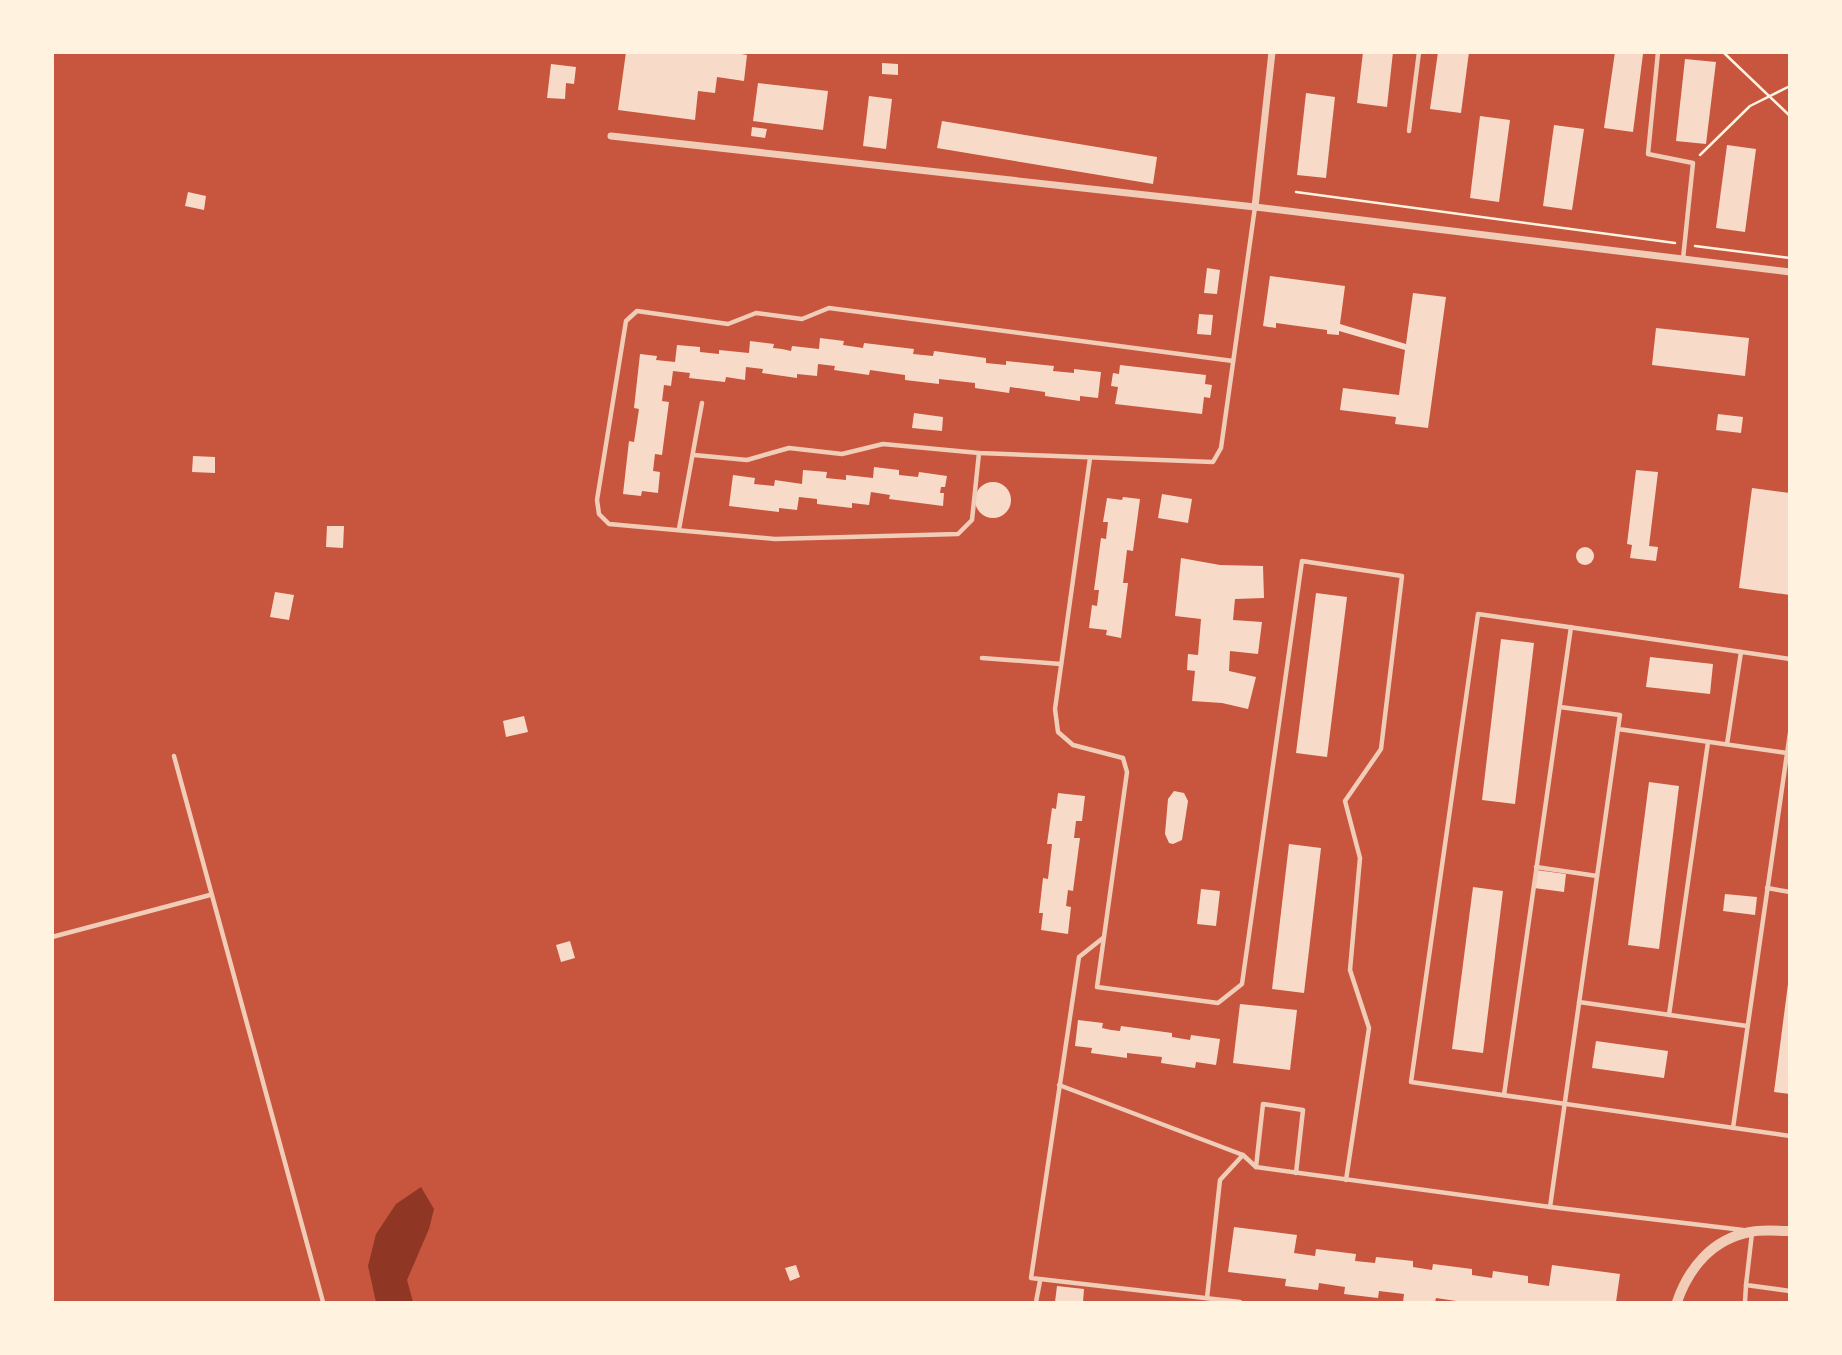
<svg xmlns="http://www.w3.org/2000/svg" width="1842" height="1355" font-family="'DejaVu Sans',sans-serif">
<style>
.water{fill:#8f3625}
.building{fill:#f7dbc8}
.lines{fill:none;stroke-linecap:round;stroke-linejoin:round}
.path{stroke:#fff3e0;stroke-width:2.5}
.service{stroke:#f1ccb7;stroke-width:4.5}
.minor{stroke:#f1ccb7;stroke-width:7}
.tertiary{stroke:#f1ccb7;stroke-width:10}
</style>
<rect width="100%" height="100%" fill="#c8553d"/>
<path class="water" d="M421,1187l13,22 -5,20 -22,51 6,22h-37l-8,-36 8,-32 20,-30z"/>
<g class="building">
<path d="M626,52h104l17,3 -3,26 -27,-4 -2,16 -17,-2 -3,29 -77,-10z"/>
<path d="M1363,52h30l-6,55 -30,-4z"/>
<path d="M1438,52h31l-8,61 -31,-4z"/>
<path d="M1615,52l28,2 -10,78 -29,-4z"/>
<path d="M1685,59l31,3 -10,82 -30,-3z"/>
<path d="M882,63l16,1v11l-16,-1z"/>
<path d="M551,64l25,3 -2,17 -8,-1 -1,16 -18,-1z"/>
<path d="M758,83l70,8 -5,39 -70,-9z"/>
<path d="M1306,93l29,4 -9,81 -29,-3z"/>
<path d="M869,96l23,3 -6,50 -23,-3z"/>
<path d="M1480,116l30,4 -11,82 -29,-4z"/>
<path d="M942,121l215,36 -4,27 -216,-36z"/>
<path d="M1554,125l30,4 -12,81 -29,-4z"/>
<path d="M752,127l15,2 -2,9 -14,-2z"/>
<path d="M1727,145l29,4 -11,83 -29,-4z"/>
<path d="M188,192l18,4 -2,14 -19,-4z"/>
<path d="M1207,268l13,2 -3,24 -13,-1z"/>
<path d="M1270,276l75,10 -5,38 66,20 7,-51 33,4 -18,131 -33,-4 1,-7 -56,-7 3,-22 56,7 6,-45 -66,-19v4l-12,-1v-4l-51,-7v5l-13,-2z"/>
<path d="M1199,314l14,1 -2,20 -14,-1z"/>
<path d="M1656,328l93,10 -4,38 -93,-11z"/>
<path d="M820,338l24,3 -1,4 20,3 1,-5 50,6 -1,5 20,2 1,-5 52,7v5l20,2v-4l48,5 -1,5 21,2v-4l27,3 -3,26 -18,-2v5l-35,-5v-4l-35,-5 -1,6 -34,-5v-5l-36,-4v5l-34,-4v-5l-35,-5 -1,5 -35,-5 1,-4 -17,-2 -1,12 -20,-2v4l-35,-5 1,-4 -17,-2 -1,13 -19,-3 -1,5 -36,-4 1,-5 -17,-2 -2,15 -7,-1 -2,16 7,1 -7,53 -7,-1 -2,17 7,1 -2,21 -16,-2 -1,5 -18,-2 6,-53 5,1 5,-33 -5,-1 6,-54 17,2 -1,4 19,2 2,-17 23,2v5l19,2v-4l30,3 1,-12 24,3 -1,4 9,1 9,2 1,-5 27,3z"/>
<path d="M1120,365l86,10 -1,9 7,1 -2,13 -6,-1 -2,17 -87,-10 3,-17 -7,-1 2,-13 6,1z"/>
<path d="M914,413l29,4 -1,14 -30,-3z"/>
<path d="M1718,414l25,3 -2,16 -25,-3z"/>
<path d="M193,456l22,1v16l-23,-1z"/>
<path d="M874,467l25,3v5l19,2 1,-5 28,4 -2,11h-4l-1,6h4l-1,13 -54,-7 1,-4 -19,-3 -2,13 -17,-2v5l-35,-4v-5l-18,-2 -2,13 -18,-2v4l-50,-6 4,-31 22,3 -1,6 20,2 1,-6 27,4 1,-14 24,2 -1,6 20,2v-5l27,3z"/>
<path d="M1636,470l22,2 -9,74 9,1 -2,14 -26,-3 2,-13 -5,-1z"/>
<circle cx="993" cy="500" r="18"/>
<path d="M1752,488l38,5v102l-51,-7z"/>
<path d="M1162,494l30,5 -4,24 -30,-5z"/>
<path d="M1123,497l17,2 -7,52 -6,-1 -4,33h5l-7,55 -15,-3 1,-5 -18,-2 3,-23 5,1 2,-16h-5l7,-52 5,1 2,-17h-5l4,-24 15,2z"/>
<path d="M327,526h17l-1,22 -17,-1z"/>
<circle cx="1585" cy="556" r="9"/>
<path d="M1181,558l39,7 43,1 1,32 -29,1 -2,21 29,2 -4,32 -28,-3 -1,20 27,6 -8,32 -26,-6 -30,-2 3,-30 -8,-1 1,-16 10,1 3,-36 -26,-3z"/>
<path d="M275,592l19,3 -5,25 -19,-3z"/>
<path d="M1316,593l31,4 -20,160 -31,-4z"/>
<path d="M1501,639l33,4 -19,161 -33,-4z"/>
<path d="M1650,657l63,7 -3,30 -64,-7z"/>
<path d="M524,716l4,16 -22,5 -3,-16z"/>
<path d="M1649,782l30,4 -20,163 -31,-4z"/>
<path d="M1174,791l10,2 4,8 -6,39 -9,4 -4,-1 -4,-9 3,-35z"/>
<path d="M1058,793l27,3 -3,25h-6l-2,17h6l-7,53 -5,-1 -2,16 5,1 -3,27 -27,-4 2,-17h-4l4,-35 5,1 4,-35h-5l5,-36 4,1z"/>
<path d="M1289,844l32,4 -17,145 -32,-4z"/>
<path d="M1536,870l30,4 -2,18 -30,-4z"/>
<path d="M1473,887l30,4 -20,162 -31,-4z"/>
<path d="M1201,889l19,2 -4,35 -19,-2z"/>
<path d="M1725,894l32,3 -2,18 -32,-4z"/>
<path d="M570,941l5,17 -14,4 -5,-17z"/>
<path d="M1788,984h2v110l-16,-2z"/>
<path d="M1240,1004l57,6 -7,60 -57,-7z"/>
<path d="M1078,1020l25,3 -1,5 9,2 9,1 1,-5 51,7v4l18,3 1,-5 29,4 -4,26 -20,-3 -1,6 -34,-5 1,-6 -35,-4v5l-36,-5 1,-5 -17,-2z"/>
<path d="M1596,1041l72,10 -4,27 -72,-10z"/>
<path d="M1234,1227l63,8 -3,18 21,3 1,-7 40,5 -1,7 20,2 1,-6 37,4v6l19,3 1,-6 39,5v6l20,3 1,-7 35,5v7l21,3 3,-21 68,9 -4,28h-153l-27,-4 -1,4h-32l1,-8 -25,-3 -1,7 -34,-4 1,-7 -26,-4 -1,7 -33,-4 1,-7 -58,-7z"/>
<path d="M796,1265l4,12 -10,4 -5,-13z"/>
<path d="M1057,1286l27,3 -1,13h-28z"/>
</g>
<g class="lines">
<g class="path">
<path d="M1723,52l67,64"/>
<path d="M1700,155l50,-49 40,-20"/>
<path d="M1296,192l379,51"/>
<path d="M1695,246l95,12"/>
</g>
<g class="service">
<path d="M1658,52l-10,102 45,9 -10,96"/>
<path d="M1409,131l10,-79"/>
<path d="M979,453l-7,67 -14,14 -183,5 -166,-15 -10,-10 -2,-14 29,-179 11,-10 91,13 28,-11 46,6 27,-11 404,53"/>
<path d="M694,455l53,5 42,-12 53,6 41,-10 96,9 234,9 8,-14 34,-241"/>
<path d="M1090,458l-35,251 3,23 15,13 50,13 4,14 -30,215 121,16 24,-19 60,-423 100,15 -21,173 -36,52 15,57 -10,112 19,58 -23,152"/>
<path d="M679,529l23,-126"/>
<path d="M982,658l79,6"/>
<path d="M1790,659l-312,-45 -67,468 379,54"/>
<path d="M1560,707l60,8 -2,14 169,24"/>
<path d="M1727,744l14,-92"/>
<path d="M174,756l149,546"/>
<path d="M1536,867l61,9"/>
<path d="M1767,888l23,4"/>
<path d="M52,937l158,-42"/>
<path d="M1103,938l-24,19 -48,321 209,24"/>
<path d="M1579,1002l168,24"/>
<path d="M1669,1015l39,-273"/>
<path d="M1059,1085l184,70"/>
<path d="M1504,1095l67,-468"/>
<path d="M1733,1128l57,-395"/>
<path d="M1256,1167l7,-63 40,6 -7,63"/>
<path d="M1550,1207l68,-478"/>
<path d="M1752,1233l-6,52 44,6"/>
<path d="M1207,1298l13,-118 23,-25 13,12 294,40 193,23"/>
<path d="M1036,1302l4,-21"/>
<path d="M1745,1302l1,-17"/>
</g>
<g class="minor">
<path d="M611,136l644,71 535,65"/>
<path d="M1255,207l17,-155"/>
</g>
<path class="tertiary" d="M1677,1302c12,-35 36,-63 73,-70 12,-3 27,-1 40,-1"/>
</g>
<rect width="1842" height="1355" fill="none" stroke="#fff3e0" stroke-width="108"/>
</svg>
